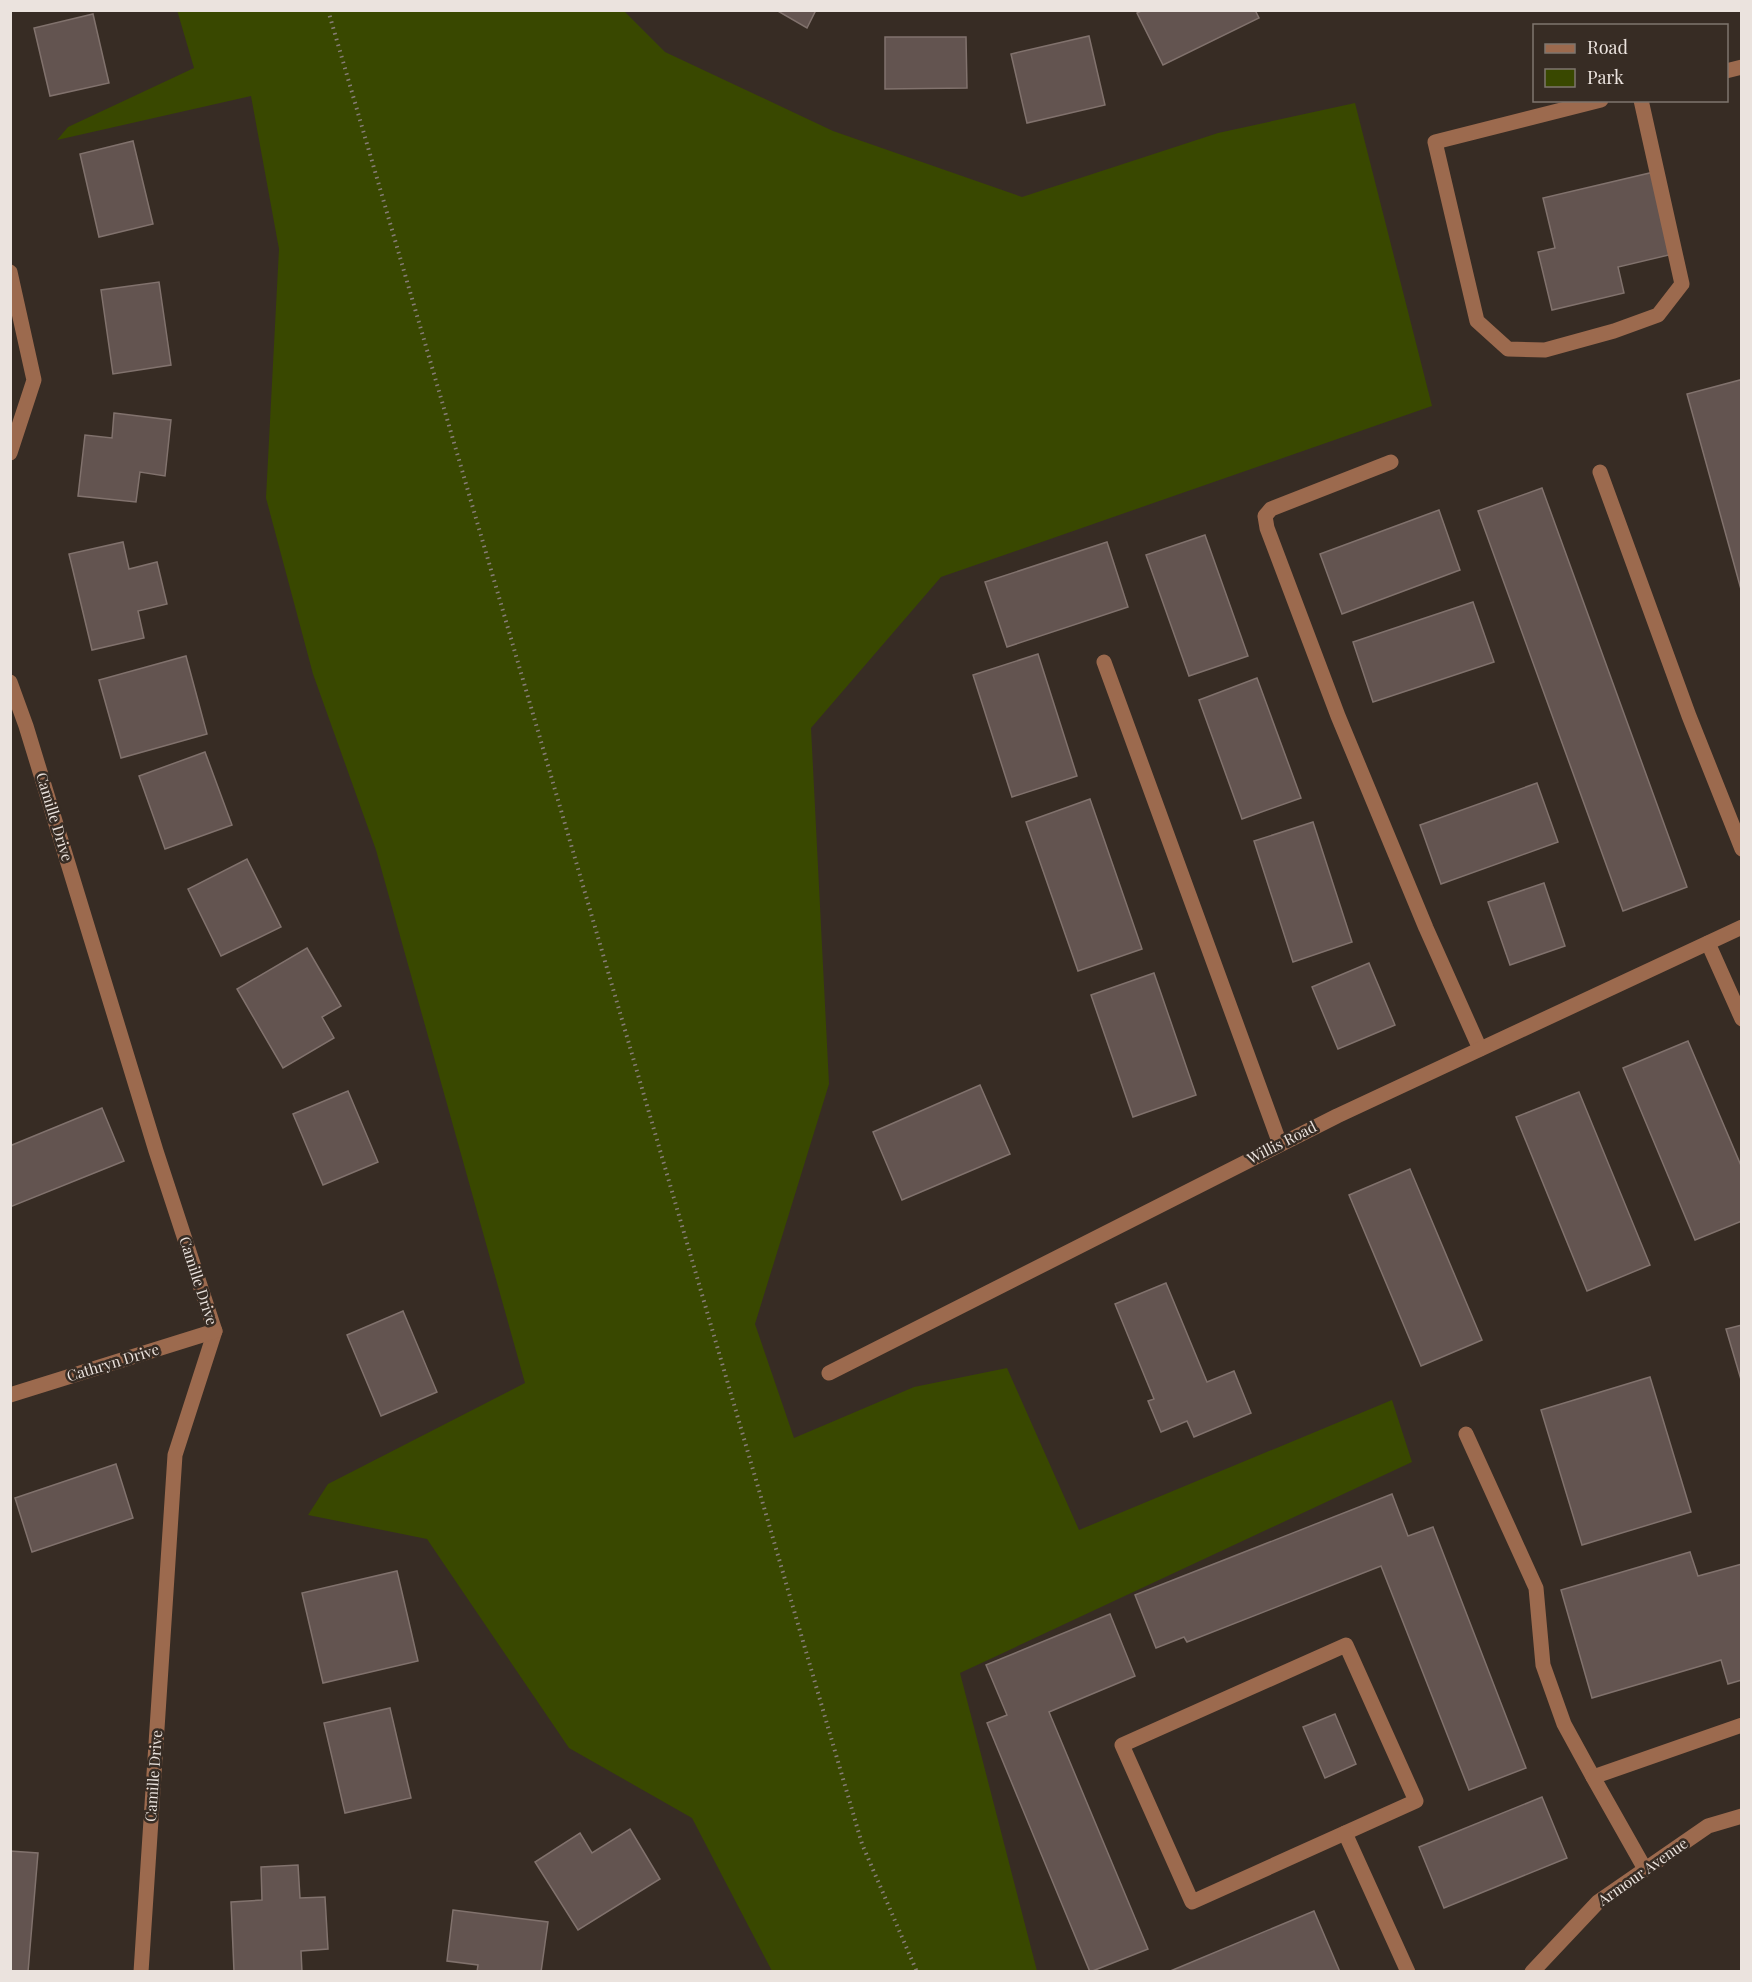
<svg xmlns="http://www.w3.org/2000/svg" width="1752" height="1982" font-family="'Playfair Display',serif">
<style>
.green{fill:#394800}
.building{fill:#635450;stroke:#81726d;stroke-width:1.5}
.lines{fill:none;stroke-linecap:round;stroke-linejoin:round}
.path{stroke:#877d76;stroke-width:4;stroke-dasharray:1.5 4.5;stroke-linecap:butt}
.minor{stroke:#9c6a4e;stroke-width:15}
.labels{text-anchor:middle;stroke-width:5;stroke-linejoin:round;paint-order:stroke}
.street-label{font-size:15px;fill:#ebe3de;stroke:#372c24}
</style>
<rect width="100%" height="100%" fill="#372c24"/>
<path class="green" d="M177,10l447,1 41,41 168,79 189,66 196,-64 137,-30 77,303 -491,171 -130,151 18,356 -74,240 39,114 120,-51 93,-19 72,162 313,-130 20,62 -452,211 77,298h-265l-80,-153 -123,-70 -142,-209 -119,-24 20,-31 197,-101 -149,-533 -63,-176 -47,-176 13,-249 -28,-153 -194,44 11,-13 126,-59z"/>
<g class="building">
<path d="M776,10h40l-9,18z"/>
<path d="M1143,10h112l4,8 -96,47 -26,-52z"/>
<path d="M93,14l16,69 -59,13 -16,-68z"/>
<path d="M1089,36l16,69 -78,18 -16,-69z"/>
<path d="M885,37h81l1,51 -82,1z"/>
<path d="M133,141l20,83 -54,13 -19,-83z"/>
<path d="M1654,172l19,82 -55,13 6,26 -72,17 -14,-58 17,-4 -12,-50z"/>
<path d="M159,282l12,83 -58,9 -12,-84z"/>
<path d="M1740,380l2,4v209l-55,-199z"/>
<path d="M114,413l57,7 -6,56 -25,-4 -4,30 -58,-6 7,-61 27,3z"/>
<path d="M1542,488l145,399 -64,24 -145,-400z"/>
<path d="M1439,510l21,60 -118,44 -22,-60z"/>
<path d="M1205,535l43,121 -59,20 -43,-121z"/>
<path d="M123,542l6,27 28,-7 10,42 -29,7 6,27 -52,12 -23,-96z"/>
<path d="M1107,542l21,65 -121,40 -22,-65z"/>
<path d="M1473,602l21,60 -121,40 -20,-60z"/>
<path d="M1038,654l39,122 -65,21 -39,-122z"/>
<path d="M186,656l21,78 -86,24 -22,-78z"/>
<path d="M1257,678l44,120 -59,21 -43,-119z"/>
<path d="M205,752l27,73 -67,24 -26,-73z"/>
<path d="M1537,783l21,59 -117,42 -21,-59z"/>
<path d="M1090,799l52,150 -64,22 -52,-149z"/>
<path d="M1313,822l39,120 -59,20 -39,-121z"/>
<path d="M247,859l34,68 -60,29 -33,-67z"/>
<path d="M1544,883l21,63 -55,19 -22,-63z"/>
<path d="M307,948l34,58 -19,11 12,21 -51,30 -46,-79z"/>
<path d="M1369,963l26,62 -57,24 -26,-62z"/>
<path d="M1154,973l42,122 -63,22 -42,-122z"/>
<path d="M1688,1041l54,127v53l-47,19 -72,-172z"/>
<path d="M980,1085l30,69 -108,46 -29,-68z"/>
<path d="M348,1091l30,71 -55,23 -30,-71z"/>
<path d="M1579,1092l71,173 -63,26 -71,-174z"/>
<path d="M102,1108l22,53 -114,46v-65l2,3z"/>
<path d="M1410,1169l72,171 -61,26 -72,-171z"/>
<path d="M1166,1283l41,99 27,-11 17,42 -57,24 -7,-16 -26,11 -13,-31 6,-2 -39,-95z"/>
<path d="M403,1311l34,81 -56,24 -34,-81z"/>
<path d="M1742,1325v58l-16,-54z"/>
<path d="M1650,1377l41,135 -109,33 -41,-135z"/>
<path d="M116,1464l17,54 -101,34 -17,-54z"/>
<path d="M1392,1494l16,42 25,-9 93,241 -57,22 -88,-224 -194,76 -3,-5 -28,11 -21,-53z"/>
<path d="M1690,1552l8,24 44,-12v116l-14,4 -7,-24 -129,38 -31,-108z"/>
<path d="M397,1571l21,90 -95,22 -21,-90z"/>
<path d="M1110,1614l25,62 -86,36 99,237 -58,23 -103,-249 20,-8 -21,-50z"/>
<path d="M390,1708l21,90 -66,15 -21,-90z"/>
<path d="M1335,1714l21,50 -31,14 -22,-51z"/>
<path d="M1542,1797l25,61 -123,50 -25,-61z"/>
<path d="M630,1829l30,50 -82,51 -43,-68 45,-29 12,20z"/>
<path d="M10,1851l28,2 -10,119 -18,-1z"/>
<path d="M298,1865l2,33 25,-1 3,52 -27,2 1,21h-68l-3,-70 31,-2 -1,-33z"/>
<path d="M453,1910l95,12 -7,50h-64l1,-7 -31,-4z"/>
<path d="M1314,1911l26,61h-172z"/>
</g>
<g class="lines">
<path class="path" d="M328,10l534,1834 55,128"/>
<g class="minor">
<path d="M1726,71l16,-4"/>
<path d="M1601,100l-166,42 42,179 31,28 37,1 69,-19 44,-16 24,-31 -41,-184"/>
<path d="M10,272l24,108 -24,73"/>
<path d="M1391,462l-120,47 -6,7 2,12 71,188 88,212 54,121"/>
<path d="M1600,472l89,244 53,133"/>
<path d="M1104,662l176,482"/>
<path d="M10,682l16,44 130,425 59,180 -40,124 -34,517"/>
<path d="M1708,943l34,76"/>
<path d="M829,1373l508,-257 405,-189"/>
<path d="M10,1395l205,-64"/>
<path d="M1466,1434l70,154 7,77 21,59 29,53"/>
<path d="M1346,1645l70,156 -224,101 -70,-157z"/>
<path d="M1345,1833l63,139"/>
<path d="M1645,1869l-52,-92 149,-52"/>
<path d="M1532,1972l66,-70 110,-76 34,-10"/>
</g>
</g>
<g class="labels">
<g class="street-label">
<text transform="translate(54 817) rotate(73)" y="5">Camille Drive</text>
<text transform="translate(1282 1143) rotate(-27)" y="5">Willis Road</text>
<text transform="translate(198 1281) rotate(72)" y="5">Camille Drive</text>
<text transform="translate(113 1363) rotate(-17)" y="5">Cathryn Drive</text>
<text transform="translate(154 1776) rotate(-86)" y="5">Camille Drive</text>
<text transform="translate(1643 1872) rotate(-35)" y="5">Armour Avenue</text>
</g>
</g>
<rect width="1752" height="1982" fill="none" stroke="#ebe3de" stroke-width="24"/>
<rect x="1533" y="24" width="195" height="78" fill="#372c24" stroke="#7f756e" stroke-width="1.5"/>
<rect x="1545" y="44" width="30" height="9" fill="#9c6a4e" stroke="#7f756e" stroke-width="1.5"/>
<text x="1587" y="54" font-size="18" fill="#ebe3de">Road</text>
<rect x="1545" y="69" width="30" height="18" fill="#394800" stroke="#7f756e" stroke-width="1.5"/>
<text x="1587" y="84" font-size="18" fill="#ebe3de">Park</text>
</svg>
